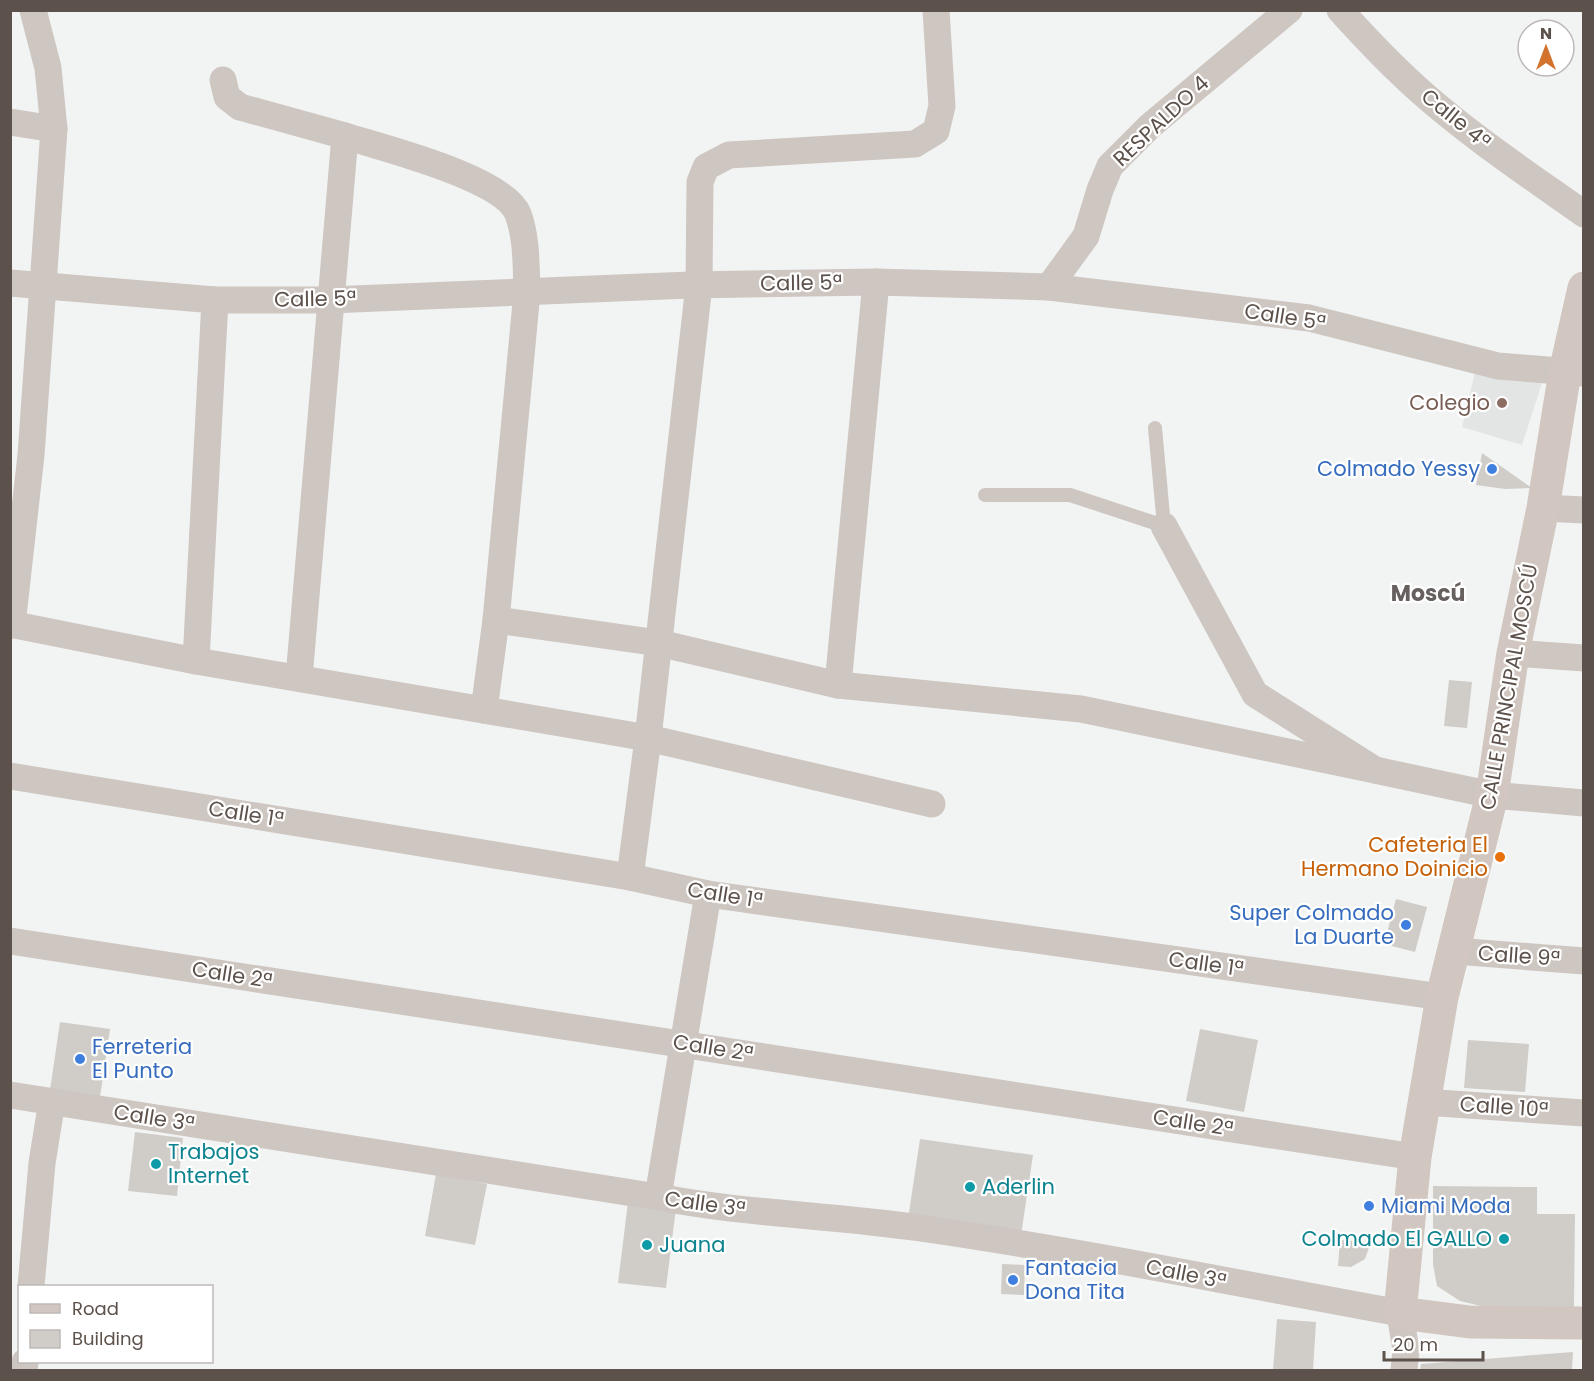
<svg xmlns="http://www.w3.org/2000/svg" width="1594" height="1381" font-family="Poppins,sans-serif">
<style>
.education{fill:#e3e5e4}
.building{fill:#d0cdc9}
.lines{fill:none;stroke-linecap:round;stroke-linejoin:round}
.lane{stroke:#cec6c1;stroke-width:14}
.street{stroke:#cec6c1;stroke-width:27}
.secondary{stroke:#d1c6c0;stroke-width:33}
.education-dot{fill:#8d6e63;stroke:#fff;stroke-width:2}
.shop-dot{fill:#3f7fe0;stroke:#fff;stroke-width:2}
.food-dot{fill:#e8710a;stroke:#fff;stroke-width:2}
.culture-dot{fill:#0f9aa8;stroke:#fff;stroke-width:2}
.labels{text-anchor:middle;stroke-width:4.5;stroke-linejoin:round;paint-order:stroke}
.street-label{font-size:21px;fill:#5d514b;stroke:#fff}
.education-label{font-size:21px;fill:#785e54;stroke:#fff;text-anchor:end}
.shop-label{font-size:21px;fill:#366cbe;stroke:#fff;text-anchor:start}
.food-label{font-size:21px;fill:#c56008;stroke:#fff;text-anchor:end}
.culture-label{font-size:21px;fill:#0d838f;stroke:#fff;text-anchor:start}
.neighbourhood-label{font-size:22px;font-weight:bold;fill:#66615f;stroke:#fff}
</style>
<rect width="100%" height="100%" fill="#f2f4f3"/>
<path class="education" d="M1475,372l68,8 -21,65 -60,-18z"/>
<g class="building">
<path d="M1482,453l50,35 -27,1 -29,-4z"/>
<path d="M1449,680l23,2 -5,46 -23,-2z"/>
<path d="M1396,899l31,8 -12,45 -31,-8z"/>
<path d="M60,1022l50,7 -10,68 -50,-7z"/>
<path d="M1200,1029l58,11 -14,72 -58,-11z"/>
<path d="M1468,1040l61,4 -4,48 -61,-4z"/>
<path d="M135,1132l48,6 -6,58 -49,-5z"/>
<path d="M920,1139l113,16 -12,80 -113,-16z"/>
<path d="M436,1174l51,10 -12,61 -50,-9z"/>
<path d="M1433,1186l104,1v27h38l-1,93h-89l-25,-6 -23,-15 -4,-22z"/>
<path d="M628,1202l48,6 -10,80 -48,-5z"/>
<path d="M1340,1240l31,2 -6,17 -14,8 -13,-1z"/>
<path d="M1002,1264l23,1 -1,30 -23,-1z"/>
<path d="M1277,1319l39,3 -3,48h-40z"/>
<path d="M1573,1352l-1,18h-152l1,-6z"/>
</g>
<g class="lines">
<path class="lane" d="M985,495h85l94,31 -9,-98"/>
<g class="street">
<path d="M1340,10c26,29 53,57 81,82 51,45 108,83 163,122"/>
<path d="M223,80l4,17 13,10 105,29 -46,542"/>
<path d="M10,122l44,7"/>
<path d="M345,136c38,12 159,42 173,78 9,24 8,53 9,78l-31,328 -12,90"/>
<path d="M10,283l205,17h115l360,-15 186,-3 173,5 260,31 189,48 86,7"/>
<path d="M1049,287l37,-51 14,-46 10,-24 40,-40 139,-116"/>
<path d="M1543,508l41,2"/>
<path d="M1164,526l91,168 120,76 117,25 92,8"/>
<path d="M496,620l163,23 179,42 243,24 294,61"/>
<path d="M10,624l186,37 452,77 284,66"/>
<path d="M12,625l19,-170 23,-326 -6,-61 -15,-58"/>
<path d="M1513,653l71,5"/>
<path d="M196,661l19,-361"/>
<path d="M838,685l38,-403"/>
<path d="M10,776l620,101 78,17 734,103"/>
<path d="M630,877l18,-139 51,-453 1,-103 6,-15 23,-12 186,-11 21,-13 6,-25 -6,-96"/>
<path d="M10,941l1405,216"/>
<path d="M1455,951l129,10"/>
<path d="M10,1095l648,102c87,17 175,18 262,31 161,23 320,56 480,85l6,38 -2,19"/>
<path d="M1424,1102l160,11"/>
<path d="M658,1197l50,-303"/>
<path d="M31,1286l11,-123 10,-62"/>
<path d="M24,1370l1,-8"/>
</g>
<path class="secondary" d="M1584,288l-19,84 -22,136 -30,145 -21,142 -50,202 -27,160 -15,156 70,9 114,1"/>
</g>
<circle class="education-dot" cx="1502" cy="403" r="6"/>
<g class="shop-dot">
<circle cx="1492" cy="469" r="6"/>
<circle cx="1406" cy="925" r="6"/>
<circle cx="80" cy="1059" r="6"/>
<circle cx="1369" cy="1206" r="6"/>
<circle cx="1013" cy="1280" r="6"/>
</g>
<circle class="food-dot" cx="1500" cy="857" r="6"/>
<g class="culture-dot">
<circle cx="156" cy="1164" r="6"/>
<circle cx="970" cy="1187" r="6"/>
<circle cx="1504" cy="1239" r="6"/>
<circle cx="647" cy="1245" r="6"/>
</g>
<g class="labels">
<g class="street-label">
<text transform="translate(1456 119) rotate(39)" y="7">Calle 4ª</text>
<text transform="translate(1161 121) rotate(-43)" y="7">RESPALDO 4</text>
<text transform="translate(801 283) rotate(-1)" y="7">Calle 5ª</text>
<text transform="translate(315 299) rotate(-1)" y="7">Calle 5ª</text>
<text transform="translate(1285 317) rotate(9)" y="7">Calle 5ª</text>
<text transform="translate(1509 687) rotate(-80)" y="7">CALLE PRINCIPAL MOSCÚ</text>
<text transform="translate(246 814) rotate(9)" y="7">Calle 1ª</text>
<text transform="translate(725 895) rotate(9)" y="7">Calle 1ª</text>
<text transform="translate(1519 956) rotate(4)" y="7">Calle 9ª</text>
<text transform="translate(1206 964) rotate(8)" y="7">Calle 1ª</text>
<text transform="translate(232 975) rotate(9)" y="7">Calle 2ª</text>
<text transform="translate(713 1048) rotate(9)" y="7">Calle 2ª</text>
<text transform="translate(1504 1107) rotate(4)" y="7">Calle 10ª</text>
<text transform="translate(154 1118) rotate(9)" y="7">Calle 3ª</text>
<text transform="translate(1193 1123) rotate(9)" y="7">Calle 2ª</text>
<text transform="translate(705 1204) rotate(8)" y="7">Calle 3ª</text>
<text transform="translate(1186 1274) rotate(11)" y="7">Calle 3ª</text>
</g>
<g class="education-label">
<text x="1490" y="410">Colegio</text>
</g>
<g class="shop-label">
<text x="1480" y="476" text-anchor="end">Colmado Yessy</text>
<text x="1394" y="920" text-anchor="end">Super Colmado<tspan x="1394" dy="24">La Duarte</tspan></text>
<text x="92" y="1054">Ferreteria<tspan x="92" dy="24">El Punto</tspan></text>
<text x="1381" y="1213">Miami Moda</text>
<text x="1025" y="1275">Fantacia<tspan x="1025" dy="24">Dona Tita</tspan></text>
</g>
<g class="food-label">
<text x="1488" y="852">Cafeteria El<tspan x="1488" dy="24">Hermano Doinicio</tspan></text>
</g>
<g class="culture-label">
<text x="168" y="1159">Trabajos<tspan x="168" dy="24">Internet</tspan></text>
<text x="982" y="1194">Aderlin</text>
<text x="1492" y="1246" text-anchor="end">Colmado El GALLO</text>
<text x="659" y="1252">Juana</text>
</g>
<g class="neighbourhood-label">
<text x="1428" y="601">Moscú</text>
</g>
</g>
<rect width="1594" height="1381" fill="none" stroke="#5d514b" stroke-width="24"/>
<rect x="18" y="1285" width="195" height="78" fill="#ffffff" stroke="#beb9b7" stroke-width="1.5"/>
<rect x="30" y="1304" width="30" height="9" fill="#d1c6c0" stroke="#beb9b7" stroke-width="1.5"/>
<text x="72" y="1315" font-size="18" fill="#5d514b">Road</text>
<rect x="30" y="1330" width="30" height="18" fill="#d0cdc9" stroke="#beb9b7" stroke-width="1.5"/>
<text x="72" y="1345" font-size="18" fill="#5d514b">Building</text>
<g transform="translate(1546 48)"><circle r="28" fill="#ffffff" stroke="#beb9b7" stroke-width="1.5"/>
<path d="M0-4.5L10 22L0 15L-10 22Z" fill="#d3722d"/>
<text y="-9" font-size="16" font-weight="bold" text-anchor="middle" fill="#5d514b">N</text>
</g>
<path d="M1384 1351v9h99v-9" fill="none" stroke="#5d514b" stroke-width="3"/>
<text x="1393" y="1351" font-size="18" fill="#5d514b" stroke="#ffffff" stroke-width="4.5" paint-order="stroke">20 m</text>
</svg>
